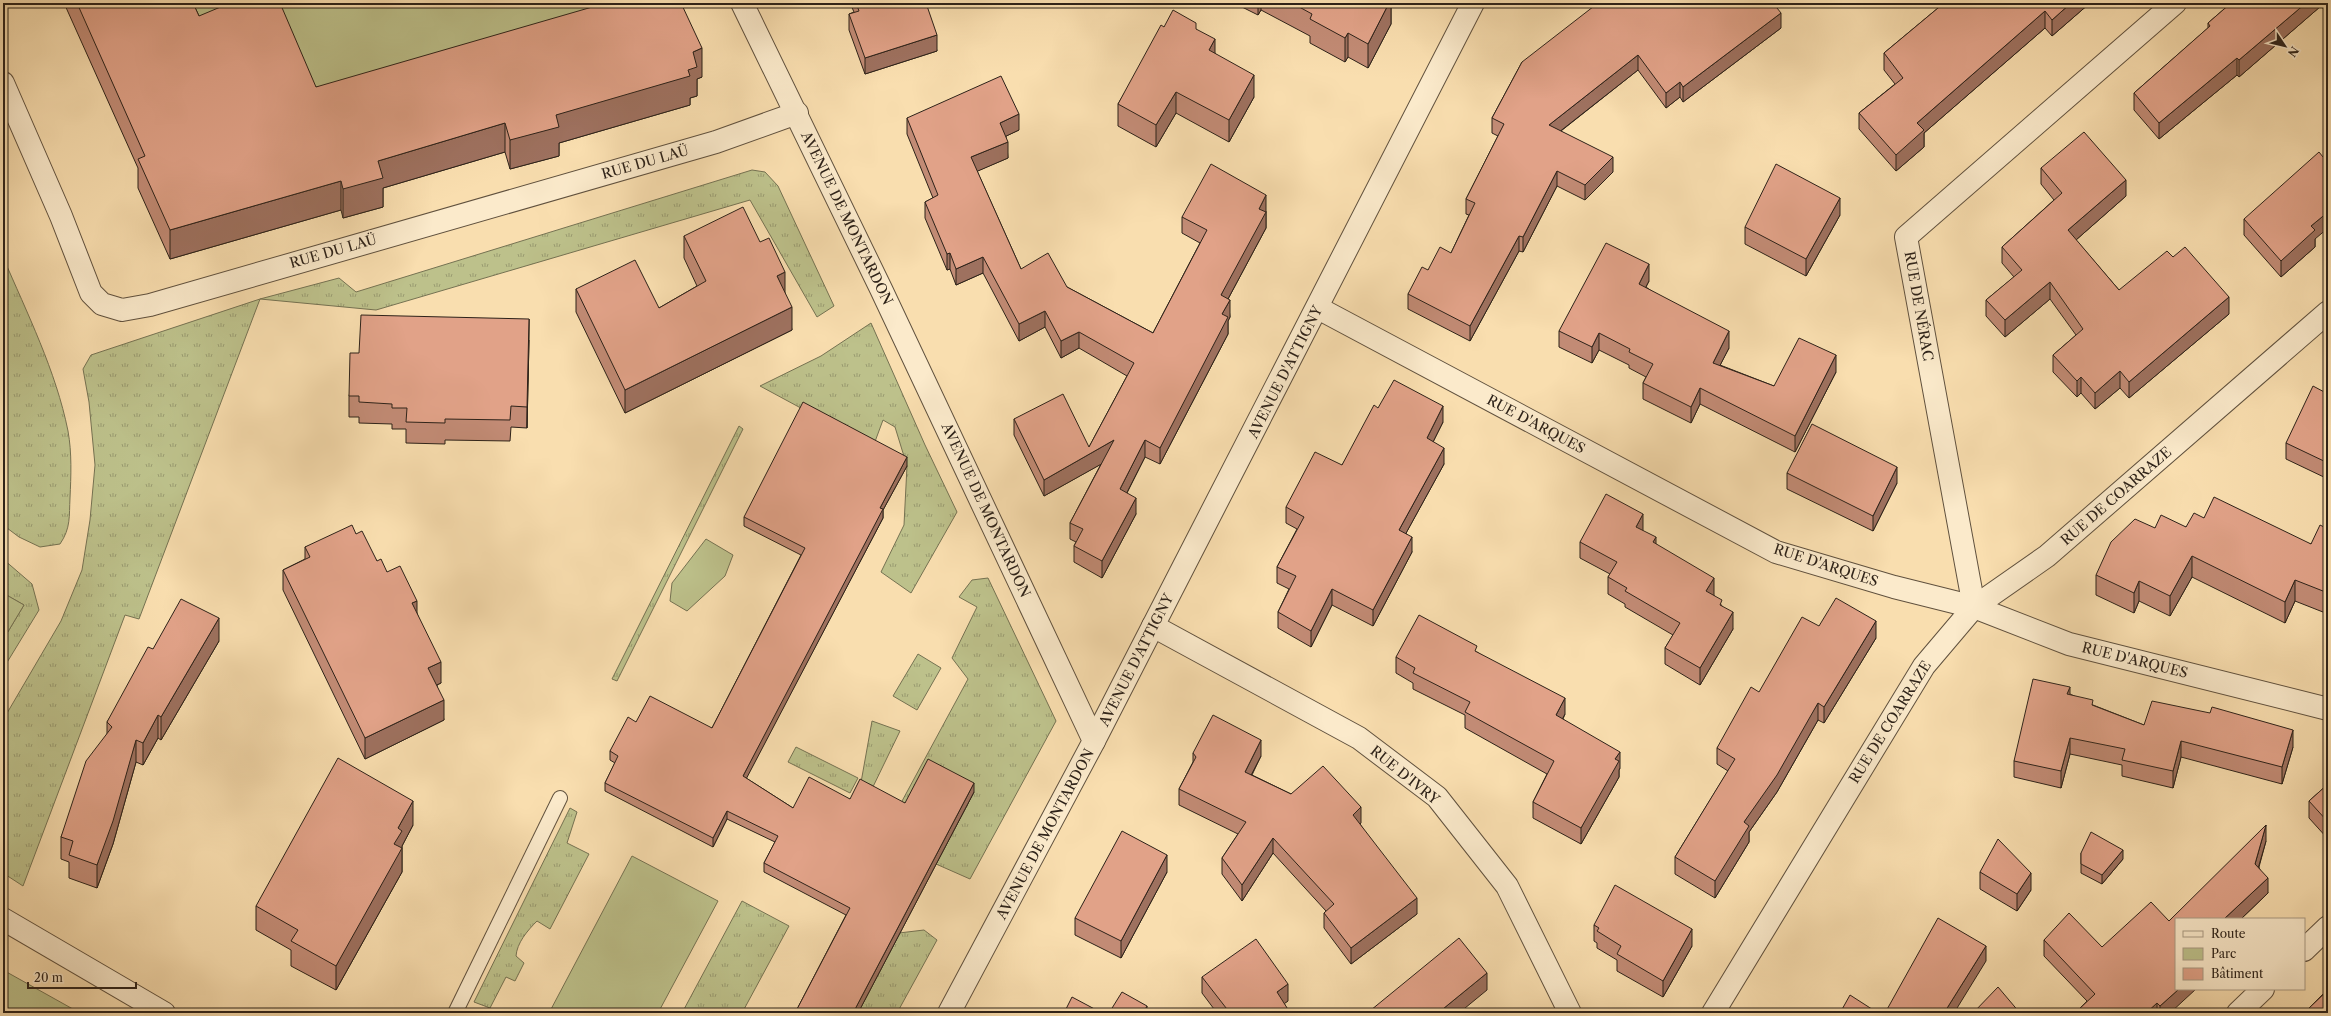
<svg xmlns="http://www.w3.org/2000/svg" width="2331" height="1016" font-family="'Libre Caslon Text',serif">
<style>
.grass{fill:url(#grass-tufts);stroke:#757252}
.green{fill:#bdc18b;stroke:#757252}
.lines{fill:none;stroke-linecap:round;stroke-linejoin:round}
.service-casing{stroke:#60513e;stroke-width:16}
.minor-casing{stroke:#60513e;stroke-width:24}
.tertiary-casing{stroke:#60513e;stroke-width:24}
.service{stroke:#fbeacb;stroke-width:14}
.minor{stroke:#fbeacb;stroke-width:22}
.tertiary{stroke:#fbeacb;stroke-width:22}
.wall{fill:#c28b75;stroke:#2d2219}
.shaded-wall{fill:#9e715f;stroke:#2d2219}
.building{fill:#e1a288;stroke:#2d2219}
.labels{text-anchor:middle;stroke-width:3.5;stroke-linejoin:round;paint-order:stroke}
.street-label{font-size:14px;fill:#2d2219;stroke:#fbeacb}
</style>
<defs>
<pattern id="grass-tufts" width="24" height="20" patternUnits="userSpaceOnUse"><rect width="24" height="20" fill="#bdc18b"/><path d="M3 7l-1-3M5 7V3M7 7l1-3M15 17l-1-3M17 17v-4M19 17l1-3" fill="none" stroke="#9a9c71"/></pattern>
</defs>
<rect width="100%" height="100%" fill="#f9deaf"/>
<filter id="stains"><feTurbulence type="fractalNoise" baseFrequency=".005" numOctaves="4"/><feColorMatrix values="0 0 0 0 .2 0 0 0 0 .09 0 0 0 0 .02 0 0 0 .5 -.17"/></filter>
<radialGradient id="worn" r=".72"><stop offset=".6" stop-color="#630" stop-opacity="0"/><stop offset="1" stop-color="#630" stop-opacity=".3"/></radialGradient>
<g class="grass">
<path d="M752,170l13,2 13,14 56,120 -17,11 -67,-117 -374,110 -116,-11 -121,320 -14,-4 -102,271 -20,-13v-153l58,-99 21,-51 8,-50 5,-55 -6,-63 -6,-33 8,-14 169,-56 79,-21 17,14z"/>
<path d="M3,257c24,56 53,114 65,174 4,22 3,45 2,67 -1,18 1,30 -10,46l-20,3 -21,-10 -16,-12z"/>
<path d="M871,323l54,122 32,67 -46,81 -30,-21 23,-47 3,-59 -12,-39 -12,-7 -10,27 -113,-61 61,-30z"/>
<path d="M739,426l4,3 -126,252 -5,-2z"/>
<path d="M3,559l29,25 7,26 -36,59v-29l21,-35 -21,-12z"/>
<path d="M988,578l68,143 -86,158 -34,-15 38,-72 -79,38 -7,-3 80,-148 -16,-21 25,-51 -18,-10 13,-17z"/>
<path d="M918,654l23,14 -24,42 -24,-14z"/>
<path d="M872,721l28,10 -30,62 -10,-5z"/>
<path d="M796,747l62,31 -8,15 -62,-31z"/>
<path d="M570,808l7,4 -10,31 22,11 -39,75 -13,-8c-10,10 -20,22 -21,35l8,7 -9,18 -9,-4 -16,31 -16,-6z"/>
<path d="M742,901l47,25 -47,87h-60z"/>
<path d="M924,930l13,10 -40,73h-40l42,-80z"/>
</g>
<g class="green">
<path d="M181,3h499l-364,113 -117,-71z"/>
<path d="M706,539l27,16 -8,21 -38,35 -17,-10 2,-18z"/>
<path d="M3,593l21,12 -21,35z"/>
<path d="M632,856l86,45 -60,112h-109z"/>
<path d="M3,970l77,43h-77z"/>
</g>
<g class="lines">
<defs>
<path id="service" d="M455,1013l105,-215"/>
<g id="minor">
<path d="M3,83l58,133 30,77 11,11 20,6 28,-5 566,-163 81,-29"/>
<path d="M1318,308l458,244 118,35 80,20 95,37 259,65"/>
<path d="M1974,607l-68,-370 269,-234"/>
<path d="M1153,626l206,112 78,59 70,89 63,127"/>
<path d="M1094,741l379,-738"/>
<path d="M3,919l161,94"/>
<path d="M2304,950l24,-23"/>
<path d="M1713,1013l211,-347 50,-59 73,-51 281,-244"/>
<path d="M2238,1013l25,-24"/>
</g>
<path id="tertiary" d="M742,3l139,286 213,452 -145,272"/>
</defs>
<use href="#service" class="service-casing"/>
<use href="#minor" class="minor-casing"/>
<use href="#tertiary" class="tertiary-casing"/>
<use href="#service" class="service"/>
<use href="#minor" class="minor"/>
<use href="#tertiary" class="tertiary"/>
</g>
<g class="wall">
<path d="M64,3h129l6,13 117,71 386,-10 -5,2v17l-7,2v7l-131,38v13l-49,13 -5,-17 -122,36v19l-40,11 -2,-8 -171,49 -32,-71v-20z"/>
<path d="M850,3h76l11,48 -72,23 -16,-44v-16l5,-2z"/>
<path d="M1234,3h157v21l-23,44 -20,-11 -3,5 -35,-19v-7l-49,-26 -3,5z"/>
<path d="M1944,3h146l-38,33 -7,-8 -121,105v14l-28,24 -37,-42v-16l36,-29 -11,-14v-17z"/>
<path d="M2231,3h97v11l-7,-8 -82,71 -2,-2 -78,64 -25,-29v-17l74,-65v-5z"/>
<path d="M1164,27l32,2 19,24 39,44 -25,45 -53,-29 -20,34 -38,-21v-22z"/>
<path d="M1781,28l-98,74 -3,-5 -14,11 -28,-38 -77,61 52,41 -28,28 -28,-14 -34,66 -4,-1 -49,90 -62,-32v-15l20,-24 23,-17 18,-38 -3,-1v-15l32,-63 -6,-3v-15l30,-56z"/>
<path d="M907,118l112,12 -13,6 2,22 -31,13 44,98 46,18 86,46 47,-90 -18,-10v-16l84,-6v17l-38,71 2,18 -2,4v13l-68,130 -15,-7 -18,36 9,21 -34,64 -28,-16v-16l2,-4 -6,-3v-16l31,-59 -57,32 -30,-61v-16l75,28 38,-71 -48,-28 -18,10 -16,-31 -26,14 -36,-68 -27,12 -6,-16 -3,1 -22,-52v-16l8,-4 -26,-64z"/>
<path d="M2041,168l85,28 -50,44 43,50 110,24 -100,84 -9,-10 -25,21 -14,-16 -4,4 -24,-25v-17l23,-20 -26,-36 -45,38 -19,-21v-16l28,-23 -12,-14v-16l52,-47 -13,-16z"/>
<path d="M1840,215l-34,61 -61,-32v-17z"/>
<path d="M2244,219l71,20v8l-34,30 -37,-42z"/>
<path d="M684,236l101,57 7,37 -167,83 -49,-101v-23l83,19 38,-22 -13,-28z"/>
<path d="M1649,281l-3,6 83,61 -9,17 54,21 62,-14 -41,80 -95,-48 -9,19 -48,-24v-16l3,-6 -17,-9v-3l-30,-15 -7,13 -33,-16v-16z"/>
<path d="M529,340l-2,88 -16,-1 -1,14 -65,-1v4l-39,-1v-14h-14v-5l-33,-1v-6h-10v-21l10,-43z"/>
<path d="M2328,394v85l-42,-20v-16z"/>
<path d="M1378,408l65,14 -10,20 11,22 -38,69 6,19 -39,74 -41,-21 -21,42 -33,-19v-16l11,-23 -12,-6v-16l20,-38 -11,-6v-16l56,-42z"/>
<path d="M907,466l-24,44v8l-137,260 47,30 57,-9 55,4 69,-11 -116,221h-63l51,-98 -82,-43v-9l11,-21 -48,-23 -14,28 -108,-56v-8l10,-20 -5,-3v-9l26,-29 76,6 89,-173 -57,-29v-9z"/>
<path d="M1787,473l110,10 -24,48 -86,-42z"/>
<path d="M2204,518l107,26 17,-15v85l-33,-13 -10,22 -93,-46 -22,39 -31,-15 -5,12 -38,-18v-20l59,-47 31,-1z"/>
<path d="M1643,531l13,13 58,51 8,11 11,23 -33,56 -35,-21v-16l8,-13 -48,-28v-3l-17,-10v-17l2,-3 -30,-16v-16z"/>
<path d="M356,534l21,27 10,11 30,41 24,70 -4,2 7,35 -79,39 -82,-169v-20l22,-11v-12z"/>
<path d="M1819,626l57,12 -52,85 -6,-3 -41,72 -28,40v10l-34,56 -40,-24v-17l53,-86 -11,-7v-16z"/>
<path d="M219,641l-58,99 -3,-2 -15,27 -7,-3 -23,82 -16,44 -28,-10v-16l-8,-3v-22l46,-103v-12l46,-73z"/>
<path d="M1477,652l88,62 -2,5 57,49 -1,2v7l-38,67 -48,-26v-16l14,-28 -82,-46v-13l-52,-26v-6l-17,-10v-16z"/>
<path d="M2070,694l23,11 51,20 149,22 -11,37 -101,-27 -8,31 -51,-12v-11l-52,-11 -9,34 -47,-11v-16z"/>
<path d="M1193,753l68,3 -9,19 39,19 70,29 -1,1 57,90 -66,50 -27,-36v-15l2,-2 -53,-58 -31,48 -20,-27v-16l16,-24 -59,-29v-16l14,-27z"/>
<path d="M2328,784v55l-19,-21v-17z"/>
<path d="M413,825l-11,21v26l-66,118 -45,-24v-16l-35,-20v-24z"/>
<path d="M2266,841l-7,26 9,26 -27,26h-65l-6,94h-95l12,-12 -43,-45v-16l58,7 67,-26z"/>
<path d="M2081,853l42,6 -21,25 -21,-11z"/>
<path d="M1167,872l-46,86 -46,-23v-17z"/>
<path d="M1980,872l51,18 -14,21 -37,-22z"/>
<path d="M1594,925l98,21 -29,51 -46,-26v-11l-20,-12v-5l-3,-2z"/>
<path d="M2328,973v40h-22v-2l19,-19v-16z"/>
<path d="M1202,977l86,24 -4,2 5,10h-72l-15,-20z"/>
</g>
<g class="shaded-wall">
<path d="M1258,3h3v7l-3,5z"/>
<path d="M1389,3h2v21l-23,44v-24z"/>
<path d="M2071,3h19l-38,33v-16z"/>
<path d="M2306,3h15v3l-82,71v-17z"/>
<path d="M2045,11v17l-121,105v14l-28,24v-16l21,-32z"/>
<path d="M1781,13v15l-98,74v-15z"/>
<path d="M1348,33v24l-3,5v-24z"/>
<path d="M937,35v16l-72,23v-16z"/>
<path d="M1215,39v22l-6,-11z"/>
<path d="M702,48v29l-5,2v17l-7,2v7l-131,38v13l-49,13v-29l46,-25z"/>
<path d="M1638,55v15l-89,70v-15z"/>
<path d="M2237,58v17l-78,64v-16z"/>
<path d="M1254,75v22l-25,45v-22z"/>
<path d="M1680,82v15l-14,11v-15z"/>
<path d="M1176,92v21l-20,34v-22z"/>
<path d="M1019,114v16l-19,9v-16z"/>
<path d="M505,123v29l-122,36v19l-40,11v-29l35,-28z"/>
<path d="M1008,142v16l-37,16v-17z"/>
<path d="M1613,157v15l-28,28v-15z"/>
<path d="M1557,171v15l-34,66v-15z"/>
<path d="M2126,180v16l-58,51v-17z"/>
<path d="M341,181v29l-171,49v-29z"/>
<path d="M1266,195v33l-45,84v-17l38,-86z"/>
<path d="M1840,198v17l-34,61v-17z"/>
<path d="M2328,212v16l-13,11v8l-34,30v-16l30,-35z"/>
<path d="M1519,236v15l-49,90v-15z"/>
<path d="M950,253v16l-3,1v-16z"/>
<path d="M983,257v16l-27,12v-16z"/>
<path d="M1649,264v17l-10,19v-16z"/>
<path d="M785,272v23l-8,-19z"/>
<path d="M2050,282v17l-45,38v-17z"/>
<path d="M2229,297v17l-100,84v-16z"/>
<path d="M1230,300v17l-2,4v13l-68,130v-16l62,-134z"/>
<path d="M792,307v23l-167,83v-23z"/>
<path d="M1045,311v16l-26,14v-17z"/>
<path d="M529,319v21l-2,88v-21z"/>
<path d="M1729,331v17l-16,31v-16z"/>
<path d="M1079,332v16l-18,10v-17z"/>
<path d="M1599,333v17l-7,13v-16z"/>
<path d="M1836,355v17l-41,80v-16z"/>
<path d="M2120,371v17l-25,21v-16z"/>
<path d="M2081,377v16l-4,4v-16z"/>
<path d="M1700,388v16l-9,19v-16z"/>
<path d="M1443,406v16l-16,32v-16z"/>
<path d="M1114,440v17l-70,39v-16z"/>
<path d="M1145,440v17l-25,49v-17z"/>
<path d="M1444,448v16l-45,82v-16z"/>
<path d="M907,457v9l-24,44v8l-140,267v-9l137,-268z"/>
<path d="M1897,467v16l-24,48v-15z"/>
<path d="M1136,498v16l-34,64v-17z"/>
<path d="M1643,514v17l-7,13v-17z"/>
<path d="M1412,537v15l-39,74v-16z"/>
<path d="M1656,537v17l-3,-12z"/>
<path d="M2192,556v21l-22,39v-20z"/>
<path d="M1714,578v17l-8,13v-17z"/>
<path d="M2295,580v21l-10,22v-21z"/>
<path d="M2139,581v20l-5,12v-20z"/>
<path d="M1332,589v16l-21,42v-16z"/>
<path d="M417,601v20l-5,-18z"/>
<path d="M1733,612v17l-33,56v-17z"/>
<path d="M219,618v23l-58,99v-23z"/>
<path d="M1876,621v17l-52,85v-16z"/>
<path d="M441,662v21l-13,6v-21z"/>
<path d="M2070,687v17l-3,-10z"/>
<path d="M1565,698v16l-9,17v-16z"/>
<path d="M444,700v20l-79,39v-21z"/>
<path d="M1818,703v17l-41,72 -28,40v10l-34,56v-17l29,-59z"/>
<path d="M158,715v23l-15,27v-22z"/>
<path d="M2293,730v17l-11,37v-17z"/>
<path d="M2070,738v16l-9,34v-17z"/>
<path d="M136,740v22l-23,82 -16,44v-23z"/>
<path d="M1261,740v16l-16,31v-15z"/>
<path d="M2181,741v16l-8,31v-17z"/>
<path d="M1620,752v16l-1,2v7l-38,67v-16l34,-69z"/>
<path d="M974,783v9l-116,221h-5z"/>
<path d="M413,801v24l-11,21v26l-66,118v-24l58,-122 4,-16z"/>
<path d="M1361,807v16l-8,8v-16z"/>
<path d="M727,811v8l-14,28v-9z"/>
<path d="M2266,825v16l-11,38v-15z"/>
<path d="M1273,838v15l-31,48v-16z"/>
<path d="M2123,850v9l-21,25v-9z"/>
<path d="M1167,855v17l-46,86v-17z"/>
<path d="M2031,873v17l-14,21v-17z"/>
<path d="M2268,878v15l-27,26h-17z"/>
<path d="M1417,898v16l-66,50v-16z"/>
<path d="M1692,929v17l-29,51v-16z"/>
<path d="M1986,946v15l-32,52h-10z"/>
<path d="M1487,973v17l-28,23h-21z"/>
<path d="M1288,984v17l-11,8v-17z"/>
<path d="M2179,989h17l-26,24h-10v-7z"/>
<path d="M2157,1003v10h-11z"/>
<path d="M1147,1006v7h-4z"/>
</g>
<g class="building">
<path d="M77,3h116l6,13 31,-13h50l36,84 290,-84h75l21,45 -9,4 4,15 -9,3 2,6 -134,39 3,12 -49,13 -5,-17 -127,38 5,17 -40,11 -2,-8 -171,49 -32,-71 7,-3z"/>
<path d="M856,3h70l11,32 -72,23 -16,-44 10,-3z"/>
<path d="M1292,3h97l-21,41 -20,-11 -3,5 -35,-19 2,-5z"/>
<path d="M1598,3h175l8,10 -98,74 -3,-5 -14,11 -28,-38 -89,70 64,32 -28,28 -28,-14 -34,66 -4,-1 -49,90 -62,-32 14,-27 6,3 12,-23 11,6 24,-50 -9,-4 38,-75 -12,-6 30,-56z"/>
<path d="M1944,3h127l-19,17 -7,-9 -128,112 7,7 -28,25 -37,-42 44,-35 -19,-25z"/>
<path d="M2231,3h75l-67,57 -2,-2 -78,65 -25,-30 76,-67 -2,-3z"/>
<path d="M1173,10l23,13v6l19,10 -6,11 45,25 -25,45 -53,-28 -20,33 -38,-21 43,-79 3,2z"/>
<path d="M1001,76l18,38 -19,9 8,19 -37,15 50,112 27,-16 19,34 86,46 54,-103 -25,-13 29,-53 55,31 -7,14 7,3 -45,83 9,5 -8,14 6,3 -68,131 -15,-8 -25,49 16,9 -34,63 -28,-15 9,-17 -13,-6 44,-83 -70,40 -30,-61 49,-25 26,53 45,-84 -55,-31 -18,9 -16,-30 -26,13 -36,-67 -27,12 -6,-16 -3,1 -22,-52 13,-7 -31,-77z"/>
<path d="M2084,132l42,48 -58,50 51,60 48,-39 6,6 12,-10 44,50 -100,85 -9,-11 -25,22 -14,-16 -4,4 -24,-26 30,-26 -33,-47 -45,38 -19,-20 36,-30 -20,-23 60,-54 -21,-25z"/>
<path d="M2319,152l4,5 5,-4v59l-17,14 4,4 -34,31 -37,-42z"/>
<path d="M1776,164l64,34 -34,61 -61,-32z"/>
<path d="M743,207l17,35 9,-4 16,34 -8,4 15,31 -167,83 -49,-101 59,-29 24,48 47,-27 -22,-45z"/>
<path d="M1606,243l43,21 -10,20 90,47 -16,32 61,23 25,-48 37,17 -41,81 -95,-48 -9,19 -48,-24 10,-19 -24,-12 1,-3 -31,-16 -7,14 -33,-16z"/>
<path d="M361,315l168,4 -2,88 -16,-1 -1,14 -65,-1v4l-39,-1 1,-14h-15v-4l-33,-2v-6h-10l1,-43h9z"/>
<path d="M1394,380l49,26 -16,32 17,10 -45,82 13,7 -39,73 -41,-21 -21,42 -33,-19 18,-36 -19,-9 27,-50 -18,-10 29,-55 27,13 32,-60 4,3z"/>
<path d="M2313,386l15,8v69l-42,-20z"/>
<path d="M803,402l104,55 -27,51 3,1 -140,267 50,32 16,-31 41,22 10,-20 45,24 23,-44 46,24 -121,230h-58l55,-105 -86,-45 14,-27 -51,-25 -14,27 -108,-55 13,-27 -8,-5 18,-34 8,5 14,-26 62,32 93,-180 -61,-31z"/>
<path d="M1812,424l85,43 -24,49 -86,-43z"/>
<path d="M1606,494l37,20 -7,13 20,10 -3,5 61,36 -8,13 16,9 -2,5 13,7 -33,56 -35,-20 15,-25 -55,-32 2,-3 -19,-11 9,-15 -37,-20z"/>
<path d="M2214,497l97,47 9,-19 8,4v64l-33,-13 -10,22 -93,-46 -22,40 -31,-15 -5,12 -38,-18 15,-33 24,-23 20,9 6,-13 25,12 8,-14 10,5z"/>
<path d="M352,525l4,9 6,-3 15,30 4,-2 6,13 13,-6 17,35 -5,2 29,59 -13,6 16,32 -79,38 -82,-168 27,-13 -5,-10z"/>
<path d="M1836,598l40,23 -52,86 -6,-4 -41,72 -33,47 5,4 -34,55 -40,-24 60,-98 -18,-11 34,-61 8,5 43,-75 17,9z"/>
<path d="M181,599l38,19 -58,99 -3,-2 -15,28 -7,-3 -23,81 -16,44 -28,-10 4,-14 -12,-4 25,-76 26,-34 -5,-5 41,-75 5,2z"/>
<path d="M1419,615l58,31 -2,5 90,47 -9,17 64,37 -5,7 4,2 -38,67 -48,-26 21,-41 -89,-49 5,-10 -57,-29 2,-5 -19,-11z"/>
<path d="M2033,679l37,8 -3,7 26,6 -1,5 52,20 8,-24 58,12 2,-6 81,23 -11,37 -101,-26 -8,30 -51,-11 3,-11 -55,-11 -9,33 -47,-10z"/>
<path d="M1213,715l48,25 -16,32 46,22 32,-28 38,41 -8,8 64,83 -66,50 -27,-35 10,-9 -61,-66 -31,47 -20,-27 24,-36 -67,-33 17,-32 -3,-4z"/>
<path d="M338,758l75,43 -15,27 4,3 -8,13 8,4 -66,118 -45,-25 7,-11 -42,-24z"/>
<path d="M2328,784v38l-19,-21z"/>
<path d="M2266,825l-11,39 13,14 -44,41h-48v70h3l-19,17 -3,-3 -11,10h-71l20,-19 -51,-54 25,-27 33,34 49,-45 18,19z"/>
<path d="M1122,831l45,24 -46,86 -46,-23z"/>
<path d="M2091,832l32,18 -21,25 -21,-11v-11z"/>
<path d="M1998,839l33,34 -14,21 -37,-22z"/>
<path d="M1615,885l77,44 -29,52 -46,-27 4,-8 -24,-15 2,-3 -5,-3z"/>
<path d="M1938,918l48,28 -42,67h-59z"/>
<path d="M1459,938l28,35 -49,40h-64l-3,-3z"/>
<path d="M1256,939l32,45 -11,8 12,19 -2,2h-57l-28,-36z"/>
<path d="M2328,973v8l-3,-5z"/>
<path d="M1998,987l22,26h-47z"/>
<path d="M2328,990v23h-20l-2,-2z"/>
<path d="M1122,992l25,14 -4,7h-34z"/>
<path d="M1850,995l28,18h-38z"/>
<path d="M1072,997l30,16h-38z"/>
</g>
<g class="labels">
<g class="street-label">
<text transform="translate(645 162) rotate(-16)" y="5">RUE DU LAÜ</text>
<text transform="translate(847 218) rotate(64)" y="5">AVENUE DE MONTARDON</text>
<text transform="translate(333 251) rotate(-16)" y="5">RUE DU LAÜ</text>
<text transform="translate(1919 306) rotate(80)" y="5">RUE DE NÉRAC</text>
<text transform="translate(1285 372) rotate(-63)" y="5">AVENUE D'ATTIGNY</text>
<text transform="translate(1536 424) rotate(28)" y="5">RUE D'ARQUES</text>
<text transform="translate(2116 496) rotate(-41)" y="5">RUE DE COARRAZE</text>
<text transform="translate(986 510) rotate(65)" y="5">AVENUE DE MONTARDON</text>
<text transform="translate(1826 565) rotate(18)" y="5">RUE D'ARQUES</text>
<text transform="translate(1136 660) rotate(-63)" y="5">AVENUE D'ATTIGNY</text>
<text transform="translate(2135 660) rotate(14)" y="5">RUE D'ARQUES</text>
<text transform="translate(1890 722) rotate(-58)" y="5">RUE DE COARRAZE</text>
<text transform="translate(1405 775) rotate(39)" y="5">RUE D'IVRY</text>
<text transform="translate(1045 834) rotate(-62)" y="5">AVENUE DE MONTARDON</text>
</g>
</g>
<rect width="2331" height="1016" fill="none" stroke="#f9deaf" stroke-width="16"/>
<rect x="4" y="4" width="2323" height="1008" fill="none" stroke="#2d2219" stroke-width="2"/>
<rect x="8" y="8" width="2315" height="1000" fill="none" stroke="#2d2219"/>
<rect x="2175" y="918" width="130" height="72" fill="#fbeacb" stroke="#a99a84"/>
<rect x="2183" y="931" width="20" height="6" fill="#fbeacb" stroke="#a99a84"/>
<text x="2211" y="938" font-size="12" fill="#2d2219">Route</text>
<rect x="2183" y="948" width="20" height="12" fill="#bdc18b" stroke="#a99a84"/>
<text x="2211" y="958" font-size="12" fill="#2d2219">Parc</text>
<rect x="2183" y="968" width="20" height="12" fill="#e1a288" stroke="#a99a84"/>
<text x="2211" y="978" font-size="12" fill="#2d2219">Bâtiment</text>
<g transform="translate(2285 46) rotate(125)" stroke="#fbeacb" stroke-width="3" paint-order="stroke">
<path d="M0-3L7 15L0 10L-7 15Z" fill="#2d2219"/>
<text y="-6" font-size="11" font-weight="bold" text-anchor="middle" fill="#2d2219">N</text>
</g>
<path d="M28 982v6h108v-6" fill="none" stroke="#2d2219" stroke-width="2"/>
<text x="34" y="982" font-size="12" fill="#2d2219" stroke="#fbeacb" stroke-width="3" paint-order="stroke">20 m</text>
<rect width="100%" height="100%" filter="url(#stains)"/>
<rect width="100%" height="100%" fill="url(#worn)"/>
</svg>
